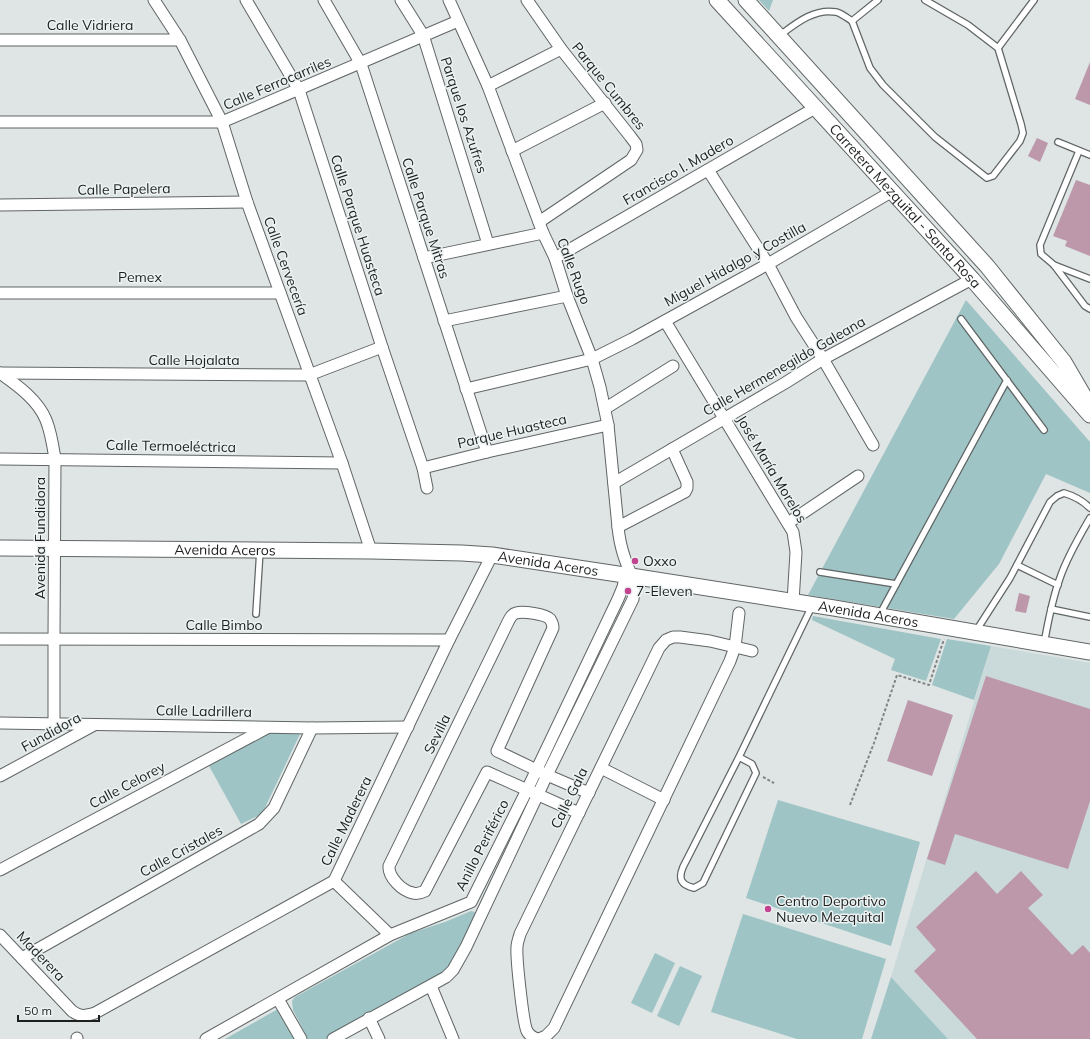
<svg xmlns="http://www.w3.org/2000/svg" width="1090" height="1039" font-family="Mulish,sans-serif">
<style>
.built{fill:#cad9d9}
.green{fill:#9fc4c5}
.building{fill:#bc98aa}
.lines{fill:none;stroke-linecap:round;stroke-linejoin:round}
.lane-casing{stroke:#606565;stroke-width:8}
.street-casing{stroke:#606565;stroke-width:13}
.secondary-casing{stroke:#606565;stroke-width:17}
.path{stroke:#818585;stroke-width:2;stroke-dasharray:3 2;stroke-linecap:butt}
.lane{stroke:#fff;stroke-width:5.5}
.street{stroke:#fff;stroke-width:11}
.secondary{stroke:#fff;stroke-width:15}
.poi-dot{fill:#c2438f;stroke:#ecf2f2;stroke-width:1.5}
.labels{text-anchor:middle;stroke-width:3;stroke-linejoin:round;paint-order:stroke}
.street-label{font-size:14px;fill:#1d1f1f;stroke:#ecf2f2}
.poi-label{font-size:14px;fill:#1d1f1f;stroke:#ecf2f2;text-anchor:start}
</style>
<rect width="100%" height="100%" fill="#dfe4e4"/>
<path class="built" d="M991,646l99,17v376h-142l-57,-62z"/>
<g class="green">
<path d="M759,0h14l-4,11z"/>
<path d="M966,300l124,142v51l-44,-19 -47,90 -45,55 -146,-24z"/>
<path d="M813,616l128,23 -15,42 -35,-11 4,-11 -83,-39z"/>
<path d="M947,639l44,7 -17,54 -42,-15z"/>
<path d="M267,732l33,2 -38,80 -21,10 -33,-60z"/>
<path d="M778,800l142,42 -29,104 -145,-48z"/>
<path d="M471,911l4,1 1,3 -30,59 -116,65h-22l-15,-29 -1,-9 3,-4 116,-64 34,-11z"/>
<path d="M743,914l143,45 -24,80h-65l-86,-27z"/>
<path d="M655,953l20,10 -23,50 -21,-10z"/>
<path d="M680,966l22,10 -23,50 -22,-10z"/>
<path d="M891,977l57,62h-77z"/>
<path d="M278,1009l17,30h-70z"/>
</g>
<g class="building">
<path d="M1090,62v43l-15,-6z"/>
<path d="M1037,138l11,5 -8,19 -12,-6z"/>
<path d="M1076,180l14,5v71l-25,-10 2,-5 -14,-5z"/>
<path d="M1019,593l11,3 -4,17 -11,-2z"/>
<path d="M986,676l104,33v92l-22,68 -113,-35 -10,31 -18,-6z"/>
<path d="M908,700l45,15 -21,61 -45,-15z"/>
<path d="M976,871l21,23 24,-23 22,24 -15,13 44,47 11,-10 7,8v86h-113l-63,-68 22,-21 -20,-23z"/>
</g>
<g class="lines">
<defs>
<g id="lane">
<path d="M852,21l18,47 13,17 52,52 52,41 6,-2 27,-35 3,-8 -2,-9 -23,-76 -30,-23 -43,-25"/>
<path d="M779,36c16,-12 35,-28 57,-24 5,1 11,6 16,9l26,-21"/>
<path d="M998,48l36,-48"/>
<path d="M1058,142l32,13"/>
<path d="M1079,151l-39,94 1,9 13,11 31,41 5,3"/>
<path d="M1054,265l36,14"/>
<path d="M961,319l83,111"/>
<path d="M1017,565l41,20"/>
<path d="M820,572l76,12"/>
<path d="M1051,609l39,8"/>
<path d="M256,614l4,-64"/>
<path d="M880,614l127,-234"/>
<path d="M976,631l34,-53 40,-76 7,-6 7,-3c10,3 18,7 26,15"/>
<path d="M1044,644c4,-22 8,-45 16,-66 7,-21 19,-41 30,-60"/>
<path d="M739,757l13,7 4,9 -53,110 -9,5c-13,-3 -16,-9 -11,-21l56,-110 73,-151"/>
</g>
<g id="street">
<path d="M154,0l26,40 42,82 25,80 95,261 29,88"/>
<path d="M246,0l53,90 83,257 41,121 4,20"/>
<path d="M324,0l37,64 126,388"/>
<path d="M401,0l22,35 65,209"/>
<path d="M527,0l34,49 69,87 6,8 1,6 -6,10 -92,62"/>
<path d="M0,40h180"/>
<path d="M488,86l73,-37"/>
<path d="M0,122h222l236,-101"/>
<path d="M512,151l93,-48"/>
<path d="M708,170l60,94 28,53 27,42 50,86"/>
<path d="M0,205l247,-3"/>
<path d="M424,258l119,-25"/>
<path d="M555,258l260,-150"/>
<path d="M0,293h280"/>
<path d="M444,321l123,-25"/>
<path d="M665,321l128,211 3,20 -3,50"/>
<path d="M0,373l309,2 73,-28"/>
<path d="M0,373c17,12 38,27 46,47 5,12 7,26 9,39l-1,180v85"/>
<path d="M466,389l126,-30 40,-20 136,-75 123,-72"/>
<path d="M606,408l67,-42"/>
<path d="M0,459l342,4"/>
<path d="M423,468l64,-16 121,-27"/>
<path d="M614,483l171,-100 38,-24 149,-80"/>
<path d="M788,523l70,-47"/>
<path d="M618,527l67,-35 2,-4v-6l-15,-33"/>
<path d="M0,639l449,1"/>
<path d="M0,723l312,5 96,-1"/>
<path d="M601,768l63,32"/>
<path d="M0,776l94,-51"/>
<path d="M579,813l-92,-41 -62,119c-4,2 -8,3 -12,2 -11,-2 -25,-16 -24,-27l119,-244c2,-4 4,-8 8,-9 7,-2 29,1 34,6 2,3 3,5 3,9l-56,123 50,24 42,18"/>
<path d="M0,870l267,-142"/>
<path d="M334,881l56,54"/>
<path d="M0,935l72,76c8,6 13,5 23,2l239,-132 115,-241 43,-85"/>
<path d="M22,958l237,-134 15,-16 38,-80"/>
<path d="M431,986l22,53"/>
<path d="M278,999l23,40"/>
<path d="M369,1018l10,21"/>
<path d="M77,1038v1"/>
<path d="M206,1039l184,-104 81,-33 56,-112 91,-191 5,-12 4,-18"/>
<path d="M333,1039l113,-62 7,-7 13,-23 81,-172 86,-176c4,-17 -4,-27 -9,-43 -3,-9 -5,-19 -6,-29l-10,-102 -8,-38 -8,-28 -25,-63 -12,-38 -12,-25 -55,-147 -39,-86"/>
<path d="M537,1039c-5,-2 -8,-4 -10,-8 -4,-8 -11,-73 -10,-84 0,-4 2,-9 3,-13l139,-286 7,-8 7,-3h7l30,4 42,10"/>
<path d="M539,1039l7,-3 8,-8 176,-367 5,-14 4,-34"/>
</g>
<g id="secondary">
<path id="s1" d="M717,0l255,279 118,136"/>
<path d="M746,0l241,266 77,96 21,36"/>
<path id="s2" d="M0,548l371,3 91,2 30,2 139,21 203,32 256,44"/>
</g>
</defs>
<use href="#lane" class="lane-casing"/>
<use href="#street" class="street-casing"/>
<use href="#secondary" class="secondary-casing"/>
<g class="path">
<path d="M763,777l11,6"/>
<path d="M850,805l24,-62 23,-68 32,10 15,-46"/>
</g>
<use href="#lane" class="lane"/>
<use href="#street" class="street"/>
<use href="#secondary" class="secondary"/>
</g>
<g class="poi-dot">
<circle cx="635" cy="561" r="4"/>
<circle cx="628" cy="591" r="4"/>
<circle cx="768" cy="909" r="4"/>
</g>
<g class="labels">
<g class="street-label">
<text x="90" y="30">Calle Vidriera</text>
<text transform="translate(277 83) rotate(-23)" y="5">Calle Ferrocarriles</text>
<text transform="translate(609 86) rotate(51)" y="5">Parque Cumbres</text>
<text transform="translate(464 115) rotate(72)" y="5">Parque los Azufres</text>
<text transform="translate(678 170) rotate(-30)" y="5">Francisco I. Madero</text>
<text transform="translate(124 189) rotate(-1)" y="5">Calle Papelera</text>
<text dy="5" stroke="none"><textPath href="#s1" startOffset="279">Carretera Mezquital - Santa Rosa</textPath></text>
<text transform="translate(426 218) rotate(72)" y="5">Calle Parque Mitras</text>
<text transform="translate(358 225) rotate(72)" y="5">Calle Parque Huasteca</text>
<text transform="translate(735 264) rotate(-29)" y="5">Miguel Hidalgo y Costilla</text>
<text transform="translate(286 266) rotate(70)" y="5">Calle Cervecería</text>
<text transform="translate(574 271) rotate(69)" y="5">Calle Rugo</text>
<text x="140" y="282">Pemex</text>
<text x="194" y="365">Calle Hojalata</text>
<text transform="translate(784 366) rotate(-30)" y="5">Calle Hermenegildo Galeana</text>
<text transform="translate(512 431) rotate(-13)" y="5">Parque Huasteca</text>
<text transform="translate(171 446) rotate(1)" y="5">Calle Termoeléctrica</text>
<text transform="translate(772 469) rotate(59)" y="5">José María Morelos</text>
<text transform="translate(40 538) rotate(-90)" y="5">Avenida Fundidora</text>
<text dy="5" stroke="none"><textPath href="#s2" startOffset="225">Avenida Aceros</textPath></text>
<text dy="5" stroke="none"><textPath href="#s2" startOffset="549">Avenida Aceros</textPath></text>
<text dy="5" stroke="none"><textPath href="#s2" startOffset="873">Avenida Aceros</textPath></text>
<text x="224" y="630">Calle Bimbo</text>
<text transform="translate(204 711) rotate(1)" y="5">Calle Ladrillera</text>
<text transform="translate(51 732) rotate(-29)" y="5">Fundidora</text>
<text transform="translate(437 734) rotate(-64)" y="5">Sevilla</text>
<text transform="translate(127 785) rotate(-28)" y="5">Calle Celorey</text>
<text transform="translate(569 798) rotate(-64)" y="5">Calle Gala</text>
<text transform="translate(346 821) rotate(-64)" y="5">Calle Maderera</text>
<text transform="translate(482 845) rotate(-63)" y="5">Anillo Periférico</text>
<text transform="translate(181 851) rotate(-29)" y="5">Calle Cristales</text>
<text transform="translate(41 956) rotate(46)" y="5">Maderera</text>
</g>
<g class="poi-label">
<text x="643" y="566">Oxxo</text>
<text x="636" y="596">7-Eleven</text>
<text x="776" y="906">Centro Deportivo<tspan x="776" dy="16">Nuevo Mezquital</tspan></text>
</g>
</g>
<path d="M18 1015v6h81v-6" fill="none" stroke="#1d1f1f" stroke-width="2"/>
<text x="24" y="1015" font-size="12" fill="#1d1f1f" stroke="#ecf2f2" stroke-width="3" paint-order="stroke">50 m</text>
</svg>
